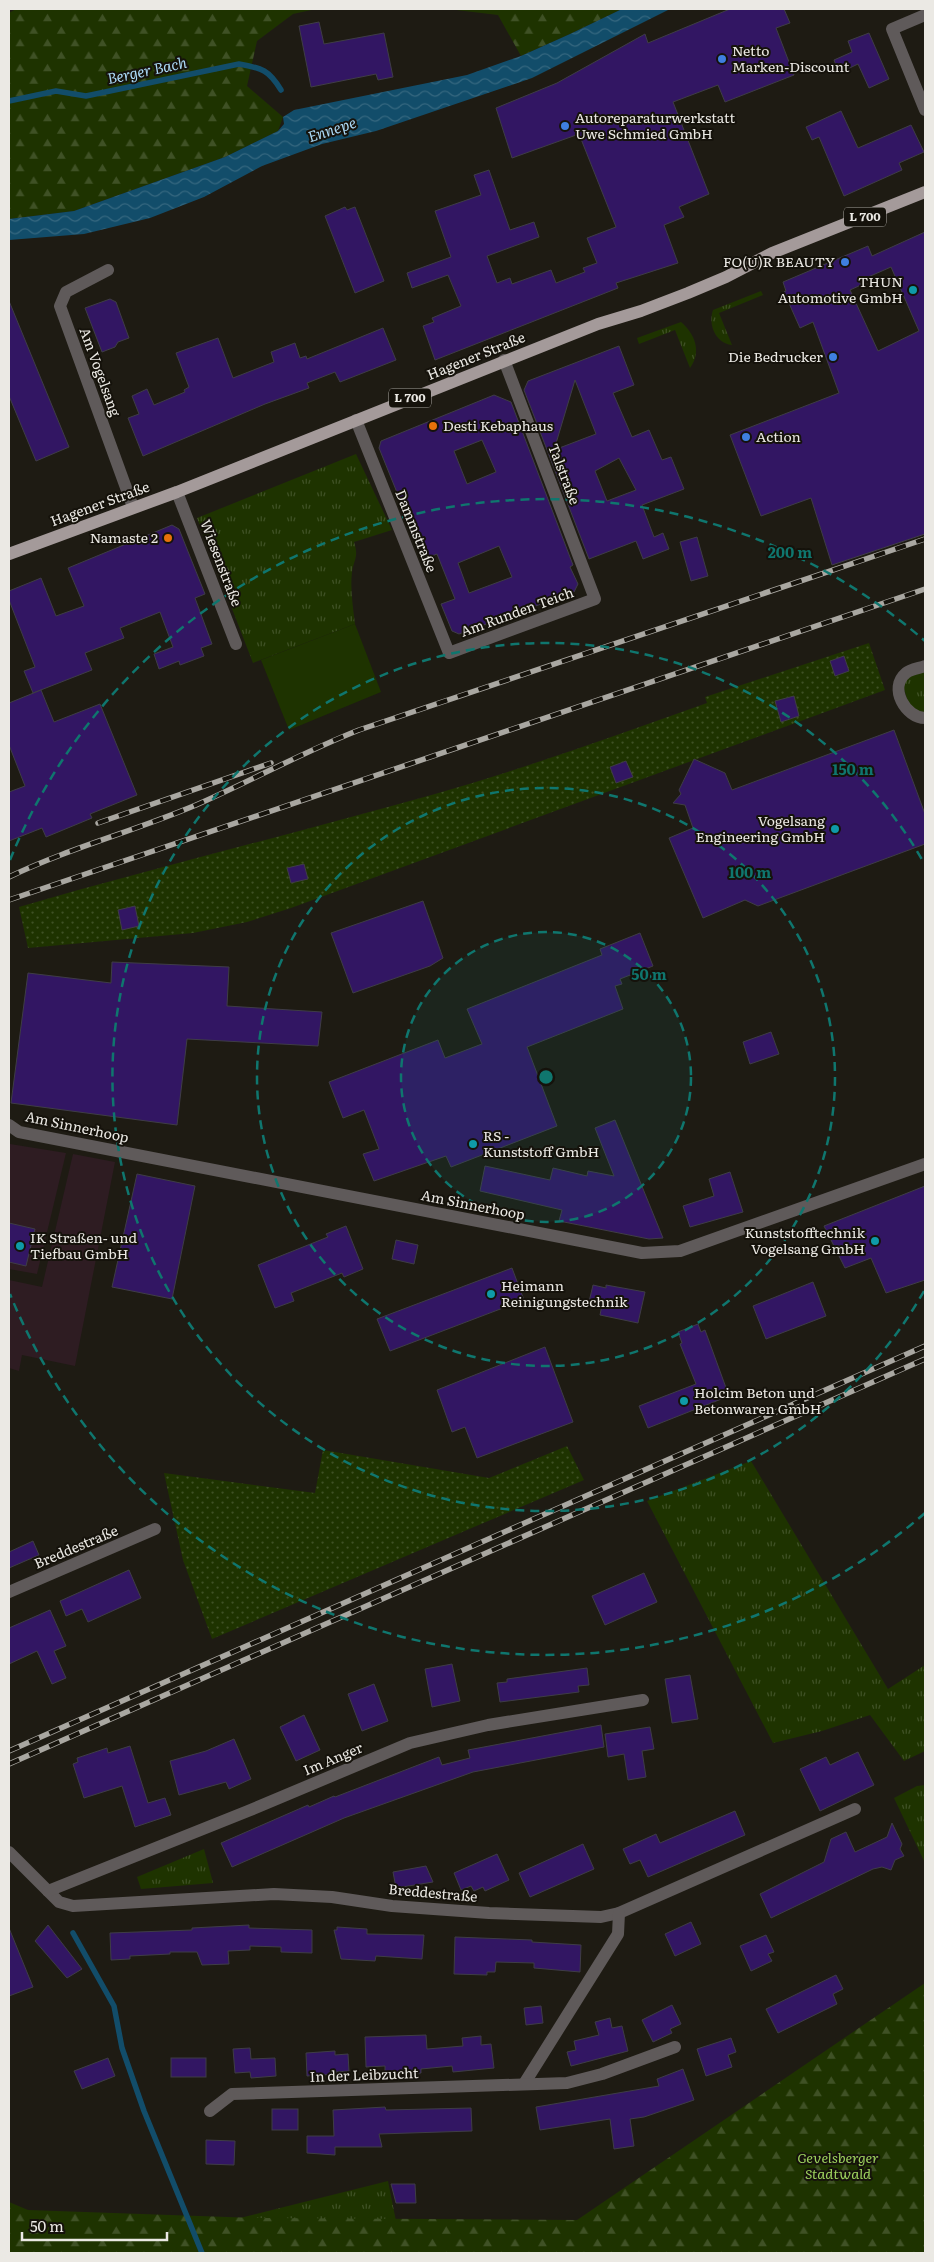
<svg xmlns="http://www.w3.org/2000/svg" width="934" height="2262" font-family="Literata,serif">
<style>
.commercial{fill:#2e1c22}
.grass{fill:url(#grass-tufts)}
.forest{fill:url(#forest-firs)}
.garden{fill:url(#garden-dots)}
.pitch{fill:#1e3300}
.water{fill:url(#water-waves)}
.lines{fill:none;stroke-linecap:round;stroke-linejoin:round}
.stream{stroke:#124d6a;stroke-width:5.5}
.building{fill:#321663;stroke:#3f3d46;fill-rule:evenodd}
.street{stroke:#5f5a5a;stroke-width:12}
.primary{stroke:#a49a9a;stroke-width:12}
.rail-casing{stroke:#a9a7a1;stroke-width:5.5}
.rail{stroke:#15120b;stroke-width:4;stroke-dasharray:11;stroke-linecap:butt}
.ring{fill:none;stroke:#0f766e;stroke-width:2.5;stroke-dasharray:9 6}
.shop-dot{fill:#3f7fe0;stroke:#15120b;stroke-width:2}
.culture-dot{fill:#0f9aa8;stroke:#15120b;stroke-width:2}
.food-dot{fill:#e8710a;stroke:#15120b;stroke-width:2}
.labels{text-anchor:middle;stroke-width:4;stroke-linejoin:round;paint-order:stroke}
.shield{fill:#15120b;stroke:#aba8a3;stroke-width:1}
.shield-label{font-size:12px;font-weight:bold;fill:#ebe9e4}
.poi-label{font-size:14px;fill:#ebe9e4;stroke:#15120b;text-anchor:start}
.street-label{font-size:14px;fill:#ebe9e4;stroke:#15120b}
.park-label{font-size:14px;font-style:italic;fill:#9dd25e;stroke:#15120b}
.water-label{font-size:15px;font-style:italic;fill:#aad8f5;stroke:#15120b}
.centre{fill:#0f766e;stroke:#15120b;stroke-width:2.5}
.ring-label{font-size:15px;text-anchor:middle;font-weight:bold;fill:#0f766e;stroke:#15120b;stroke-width:4;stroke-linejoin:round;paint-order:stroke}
</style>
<defs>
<pattern id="grass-tufts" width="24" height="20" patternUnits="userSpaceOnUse" patternTransform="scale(1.25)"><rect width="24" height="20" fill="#1e3300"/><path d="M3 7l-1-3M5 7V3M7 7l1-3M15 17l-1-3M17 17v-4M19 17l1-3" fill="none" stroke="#3f5125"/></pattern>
<pattern id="forest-firs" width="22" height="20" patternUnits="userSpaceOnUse" patternTransform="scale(1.25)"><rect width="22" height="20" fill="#1e3300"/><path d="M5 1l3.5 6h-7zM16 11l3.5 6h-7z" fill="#3f5125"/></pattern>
<pattern id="garden-dots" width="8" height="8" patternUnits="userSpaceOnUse" patternTransform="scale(1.25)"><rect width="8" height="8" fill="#1e3300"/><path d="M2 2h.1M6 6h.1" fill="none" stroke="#3f5125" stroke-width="1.8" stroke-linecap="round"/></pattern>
<pattern id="water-waves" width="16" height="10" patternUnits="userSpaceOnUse" patternTransform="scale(1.25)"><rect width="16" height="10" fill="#124d6a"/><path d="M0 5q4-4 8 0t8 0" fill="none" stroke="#35677f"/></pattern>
</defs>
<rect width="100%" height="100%" fill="#1e1b13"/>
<g class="commercial">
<path d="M10,1144l56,9 -29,121 -28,-5z"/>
<path d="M73,1154l42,8 -40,204 -53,-11 -3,16 -10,-3v-88l33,7z"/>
</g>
<g class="grass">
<path d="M761,291l2,4 -44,18 13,32c-17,-2 -24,-21 -19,-35z"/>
<path d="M681,322c14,12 21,30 9,46l-15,-38 -36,14 -2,-6z"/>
<path d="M356,454l36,76 -38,12c5,15 0,17 -2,30 -2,17 1,35 3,52l-102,39 -56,-145z"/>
<path d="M925,667v49l-14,-4 -9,-30z"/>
<path d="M751,1461l137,228 37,-24v86l-21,10 -34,-46 -48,16 -49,12 -126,-242z"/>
<path d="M925,1785v78l-31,-65 23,-12z"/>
<path d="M204,1849l9,34 -72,6 -4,-12z"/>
<path d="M388,2181l9,45 93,27h-302l4,-23z"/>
</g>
<g class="forest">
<path d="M16,9h300l-23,5 -36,27 -10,45 36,31 -5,14 -53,26 -151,54 -65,8v-206z"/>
<path d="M448,9h174l-52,25 -49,22 -23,-41z"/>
<path d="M925,1983v270h-916v-51l19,8 231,8 318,2z"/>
</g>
<g class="garden">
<path d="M869,643l16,47 -594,218 -44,14 -54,11 -165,15 -9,-41c138,-40 277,-74 416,-113 91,-26 182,-59 272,-91l-2,-6z"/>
<path d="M567,1446l17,34 -372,159 -29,-79 -19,-87 151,20 8,-43 166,28z"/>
</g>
<path class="pitch" d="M355,624l26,68 -92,38 -28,-70z"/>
<path class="water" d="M622,9h48l-138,69 -156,53 -54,13 -60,22 -58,31 -54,21 -66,16 -75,6v-21l65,-8 151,-54 53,-26 6,-7 -1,-7 11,-7 173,-35 54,-19 49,-22z"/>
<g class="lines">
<g class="stream">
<path d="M9,101l47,-10 30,5 153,-32c23,4 30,6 42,26"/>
<path d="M73,1933l41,73 8,42 22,63 58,142"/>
</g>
</g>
<g class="building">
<path d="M730,9h54l6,14 -14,5 18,47 -69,27 -7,-17 -45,17 36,92 -30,13 5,10 -20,8 14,38 -62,20 2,5 -183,72 -12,-34 11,-4 -2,-4 29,-12 -13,-31 -36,13 -5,-15 44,-16 -16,-46 46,-16 -7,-20 15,-5 21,60 24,-8 5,15 -52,19 10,27 13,-5 2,6 39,-14 5,13 29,-11 -2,-4 14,-5 -10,-25 29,-11 -37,-93 -67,24 -16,-50 61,-25 88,-49 3,9z"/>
<path d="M319,22l5,22 60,-11 9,44 -15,3 -2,-6 -65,13 -12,-61z"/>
<path d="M869,33l20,46 -20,9 -11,-24 -19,9 -5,-13 18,-8 -4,-11z"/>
<path d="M841,111l17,37 53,-23 13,27 -25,11 3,7 -58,26 -25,-59 -7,3 -6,-13z"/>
<path d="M345,207l2,3 8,-3 29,74 -29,12 -30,-77z"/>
<path d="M925,232v302l-93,31 -21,-67 -50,18 -31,-81 109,-42 -26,-71 -13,6 -16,-36 2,-1 -3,-9 85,-36 4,10zM891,267l28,64 -41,20 -28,-61 11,-5 -2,-4z"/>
<path d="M110,299l6,3 13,36 -11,4 -3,5 -13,5 -17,-44z"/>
<path d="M9,301l60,146 -33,14 -27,-65z"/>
<path d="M383,328l13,32 -56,22 -5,-10 -28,11 2,5 -44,16 -122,52 -15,-38 11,-4 -7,-18 15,-7 7,16 31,-13 -1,-2 5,-3 -13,-34 42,-15 15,40 41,-16 -3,-10 24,-9 5,15 6,-2 1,3z"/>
<path d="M619,346l15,39 -21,8 19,44 17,-7 13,30 9,-3 13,32 -42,16 12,32 9,-4 6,16 -26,10 -7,-18 -47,18 -65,-169 4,-9zM575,380l21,54 -42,16zM619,458l17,32 -29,11 -12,-30z"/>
<path d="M494,395l17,7 62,163 -3,2 8,17 -4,8 -115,42 -7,-3 -11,-27 14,-5 -18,-45 -13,5 -45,-111 2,-7zM482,440l14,32 -29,12 -13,-33zM499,546l13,31 -43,16 -11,-30z"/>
<path d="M172,525l7,4 26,65 -10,4 17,46 -11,4 3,8 -24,9 -1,-4 -20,8 -5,-15 19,-7 -13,-35 -40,16 4,10 -39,15 7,17 -59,23 -9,-22 11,-4 -26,-67v-9l32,-13 15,38 28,-10 -16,-38z"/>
<path d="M697,537l11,39 -17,5 -11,-39z"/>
<path d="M844,656l5,15 -14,5 -5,-15z"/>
<path d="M41,690l13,32 46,-18 37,91 -47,19 2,4 -46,19 -4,-9 -33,13v-49l16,-6 -16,-41v-42z"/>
<path d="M794,696l5,20 -18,6 -6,-21z"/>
<path d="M894,730l31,84v30l-167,62 -13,-6 -42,18 -34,-80 24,-10 -8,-23 -12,-2 8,-9 -2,-4 15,-31 31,14 7,17z"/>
<path d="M626,761l7,16 -17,6 -6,-16z"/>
<path d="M304,864l4,15 -17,4 -4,-15z"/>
<path d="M423,901l20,57 -13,8 -77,27 -22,-60z"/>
<path d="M135,906l4,20 -17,4 -4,-20z"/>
<path d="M640,933l13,33 -33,13 2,5 -7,2 8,23 -96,38 30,79 -106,41 -5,-11 -72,25 -11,-27 16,-5 -15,-39 -21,8 -14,-36 109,-42 7,18 37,-14 -15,-35 135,-54 -2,-6z"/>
<path d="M112,962l117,5 -2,39 95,6 -4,34 -131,-7 -10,86 -166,-22 17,-130 83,10z"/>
<path d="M771,1032l8,22 -29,10 -7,-22z"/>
<path d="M615,1120l48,118 -14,1 -90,-18 3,-11 -82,-19 5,-25 65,14 3,-12 34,8 1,-5 26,5 -19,-48z"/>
<path d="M730,1172l13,40 -53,15 -7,-21 31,-10 -5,-17z"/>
<path d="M137,1174l58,12 -23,113 -60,-12z"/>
<path d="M925,1186v94l-39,13 -15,-35 -26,10 -21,-42z"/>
<path d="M9,1223l26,6 -9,37 -17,-4z"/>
<path d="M346,1226l17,43 -19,8 -2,-4 -51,20 3,8 -19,7 -17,-43 70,-28 -2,-3z"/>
<path d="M396,1240l22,5 -4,19 -22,-5z"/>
<path d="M512,1268l12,32 -134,51 -13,-32z"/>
<path d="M813,1282l13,34 -60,23 -13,-33z"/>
<path d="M593,1285l13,3v-3l39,7 -7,31 -38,-8 2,-10 -13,-3z"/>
<path d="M698,1324l3,8 4,-2 24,66 -81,32 -9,-22 57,-22 -16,-40 2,-1 -4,-11z"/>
<path d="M545,1347l28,75 -96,36 -12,-31 -13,5 -15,-42z"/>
<path d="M33,1541l6,14 -30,13v-16z"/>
<path d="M129,1570l12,28 -53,24 -6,-13 -16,7 -6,-15z"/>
<path d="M644,1573l13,29 -52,23 -13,-29z"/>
<path d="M50,1610l16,36 -12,5 12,27 -14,6 -15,-33 -28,13v-36z"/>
<path d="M452,1664l8,37 -28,6 -7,-38z"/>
<path d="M587,1668l2,17 -11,1 1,6 -79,10 -3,-19 10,-1v-3z"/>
<path d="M690,1675l8,44 -26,4 -7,-44z"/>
<path d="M374,1684l14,37 -26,10 -14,-37z"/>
<path d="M304,1715l16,35 -24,11 -16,-34z"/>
<path d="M601,1725l3,22 -131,25 -129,46 -112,49 -11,-24 87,-38 1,2 25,-11 1,1 104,-40 3,8 28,-7 -2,-8z"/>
<path d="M650,1727l4,22 -12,2 4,26 -18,3 -4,-26 -16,3 -3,-23z"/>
<path d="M234,1739l17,40 -22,10 -3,-7 -47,13 -9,-34 36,-10z"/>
<path d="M130,1746l18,57 17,-5 6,17 -36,12 -13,-41 -38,12 -11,-34 5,-2 -1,-4 30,-10 1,5z"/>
<path d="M858,1752l16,33 -54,26 -20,-42 26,-12 4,8z"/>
<path d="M735,1811l10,24 -97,42 -8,-17 -10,4 -7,-15 33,-15 4,9z"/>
<path d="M892,1823l10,21 -2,5 4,7 -9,4 -4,10 -9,-3 -9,2 -102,49 -11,-24 64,-32 7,-23 15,-7 9,20 32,-15z"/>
<path d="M583,1844l11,25 -64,28 -11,-24z"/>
<path d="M497,1854l12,26 -24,11 -2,-4 -9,4 -3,-5 -10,4 -7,-17z"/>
<path d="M426,1866l7,16 -37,6 -3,-16z"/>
<path d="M691,1922l10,22 -26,12 -10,-22z"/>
<path d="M48,1925l34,44 -15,9 -32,-37z"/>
<path d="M249,1925v3l63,2v23l-31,-1v-5l-31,-1v4l-22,1 1,13 -27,1 -5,-13h-27v2l-40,2v3l-19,1 -1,-27 82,-3v-2z"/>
<path d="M337,1927l30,2v5l57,1 -2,24 -46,-3 -1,5 -34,-2 -7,-29h3z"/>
<path d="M9,1928l24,59 -24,9z"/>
<path d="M766,1935l8,17 -6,2 4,7 -21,10 -11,-25z"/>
<path d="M455,1937l77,3v2l49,3 -1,27 -46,-4v-5l-38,-1 -1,10h-8v3l-33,-1z"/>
<path d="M836,1975l7,14 -10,5 4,10 -59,29 -12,-24z"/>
<path d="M672,2005l9,19 -11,5 2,4 -19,9 -11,-22z"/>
<path d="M541,2006l2,17 -17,2 -2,-17z"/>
<path d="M610,2018l2,10 10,-2 6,25 -57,15 -4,-14 9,-2 -2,-9 25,-6 -4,-13z"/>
<path d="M426,2035l1,14 36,-3 -1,-8 19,-2v9l10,-1 3,24 -41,4 -1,-6 -31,3v4l-36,2v-9l-19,1 -1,-30z"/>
<path d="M731,2038l5,14 -8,3 4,12 -26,9 -9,-27z"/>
<path d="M250,2048l1,11 24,-1 1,18 -25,2 -1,-6 -15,1 -2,-24z"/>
<path d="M335,2051v4l13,-1 1,17 -13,1v2l-29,2 -1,-23z"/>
<path d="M108,2058l7,18 -33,13 -8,-18z"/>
<rect x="171" y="2058" width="35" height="19"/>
<path d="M683,2069l11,31 -50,17 -14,2 4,27 -20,3 -4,-30 -70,11 -4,-23 123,-21 -2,-7z"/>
<path d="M385,2107l1,3 85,-2 1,23 -93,3 3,13h-47v8l-28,-2v-17h27l-1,-26z"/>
<rect x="272" y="2109" width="26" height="21"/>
<path d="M206,2140l29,1 -1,24 -28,-1z"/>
<path d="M391,2184h24l1,19h-20z"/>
</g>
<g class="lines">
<g class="street">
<path d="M925,15l-33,14 33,81"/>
<path d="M108,270l-42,22 -6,14 73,201"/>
<path d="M356,420l93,233 146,-54 -91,-239"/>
<path d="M177,492l59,152"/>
<path d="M925,666c-5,2 -15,3 -19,7 -18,15 0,45 19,45"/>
<path d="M9,1125l10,7 623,121 38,-2 245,-87"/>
<path d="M9,1592l146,-63"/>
<path d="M9,1852l50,50 14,4 201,-12 58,3 60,9 97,7 112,4 18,-4 236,-104"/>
<path d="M48,1891l200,-80 162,-68 78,-18 155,-25"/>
<path d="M524,2084l94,-150 1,-21"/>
<path d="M210,2111l22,-17 335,-11 35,-9 73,-27"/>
</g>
<path class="primary" d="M9,554l168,-62 421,-168 43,-13 47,-18 38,-16 46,-24 153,-61"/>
<defs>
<g id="rail">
<path d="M98,823l173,-60"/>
<path d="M9,877c60,-29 126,-46 187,-72 55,-24 107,-53 163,-75l566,-191"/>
<path d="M9,900l916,-311"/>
<path d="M9,1751l916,-405"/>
<path d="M9,1764l916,-405"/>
</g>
</defs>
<use href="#rail" class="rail-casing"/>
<use href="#rail" class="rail"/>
</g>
<circle cx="546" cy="1077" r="145" fill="#0f766e" fill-opacity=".12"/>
<g class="ring">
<circle cx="546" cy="1077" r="145"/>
<circle cx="546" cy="1077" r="289"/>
<path d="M924 1291A434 434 0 1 1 924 863"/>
<path d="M925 1513A578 578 0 0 1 10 1294M10 860A578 578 0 0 1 925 641"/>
</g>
<g class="shop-dot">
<circle cx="722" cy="59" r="5"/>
<circle cx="565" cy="126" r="5"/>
<circle cx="845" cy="262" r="5"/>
<circle cx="833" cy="357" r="5"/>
<circle cx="746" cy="437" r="5"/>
</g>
<g class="culture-dot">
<circle cx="913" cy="290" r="5"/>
<circle cx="835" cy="829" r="5"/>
<circle cx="473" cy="1144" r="5"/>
<circle cx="875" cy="1241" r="5"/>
<circle cx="20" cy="1246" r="5"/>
<circle cx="491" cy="1294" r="5"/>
<circle cx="684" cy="1401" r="5"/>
</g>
<g class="food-dot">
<circle cx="433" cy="426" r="5"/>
<circle cx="168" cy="538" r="5"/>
</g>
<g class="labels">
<g class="shield">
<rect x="844" y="207.5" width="42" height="19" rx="4"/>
<rect x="389" y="388.5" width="42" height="19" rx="4"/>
</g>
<g class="shield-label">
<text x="865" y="221">L 700</text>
<text x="410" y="402">L 700</text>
</g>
<g class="poi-label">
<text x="732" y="56">Netto<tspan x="732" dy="16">Marken-Discount</tspan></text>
<text x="575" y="123">Autoreparaturwerkstatt<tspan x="575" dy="16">Uwe Schmied GmbH</tspan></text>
<text x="835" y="267" text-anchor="end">FO(U)R BEAUTY</text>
<text x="903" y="287" text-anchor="end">THUN<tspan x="903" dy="16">Automotive GmbH</tspan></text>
<text x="823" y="362" text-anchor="end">Die Bedrucker</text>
<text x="443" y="431">Desti Kebaphaus</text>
<text x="756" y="442">Action</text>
<text x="158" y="543" text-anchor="end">Namaste 2</text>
<text x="825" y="826" text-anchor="end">Vogelsang<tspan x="825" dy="16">Engineering GmbH</tspan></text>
<text x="483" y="1141">RS -<tspan x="483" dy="16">Kunststoff GmbH</tspan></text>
<text x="865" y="1238" text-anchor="end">Kunststofftechnik<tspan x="865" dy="16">Vogelsang GmbH</tspan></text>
<text x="30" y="1243">IK Straßen- und<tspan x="30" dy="16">Tiefbau GmbH</tspan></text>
<text x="501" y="1291">Heimann<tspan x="501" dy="16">Reinigungstechnik</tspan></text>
<text x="694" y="1398">Holcim Beton und<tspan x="694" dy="16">Betonwaren GmbH</tspan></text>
</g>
<g class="street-label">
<text transform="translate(476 356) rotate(-22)" y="5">Hagener Straße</text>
<text transform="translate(100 372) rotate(70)" y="5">Am Vogelsang</text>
<text transform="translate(564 474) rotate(69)" y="5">Talstraße</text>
<text transform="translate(100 504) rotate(-20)" y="5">Hagener Straße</text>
<text transform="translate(416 531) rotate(68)" y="5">Dammstraße</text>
<text transform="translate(221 563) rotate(69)" y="5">Wiesenstraße</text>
<text transform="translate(517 612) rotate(-20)" y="5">Am Runden Teich</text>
<text transform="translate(77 1127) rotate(12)" y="5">Am Sinnerhoop</text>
<text transform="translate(473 1205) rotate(11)" y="5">Am Sinnerhoop</text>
<text transform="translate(76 1547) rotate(-23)" y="5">Breddestraße</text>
<text transform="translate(333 1759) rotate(-23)" y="5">Im Anger</text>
<text transform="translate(433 1893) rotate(5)" y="5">Breddestraße</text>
<text transform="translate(364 2075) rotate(-2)" y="5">In der Leibzucht</text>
</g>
<g class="park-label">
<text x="838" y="2163">Gevelsberger<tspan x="838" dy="16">Stadtwald</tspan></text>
</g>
<g class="water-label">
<text transform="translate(147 71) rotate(-12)" y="5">Berger Bach</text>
<text transform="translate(332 130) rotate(-18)" y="5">Ennepe</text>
</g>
</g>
<circle cx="546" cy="1077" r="8" class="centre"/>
<g class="ring-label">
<text x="790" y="558">200 m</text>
<text x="853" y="775">150 m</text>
<text x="750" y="878">100 m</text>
<text x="649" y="980">50 m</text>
</g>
<rect width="934" height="2262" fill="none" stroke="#ebe9e4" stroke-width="20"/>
<path d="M22 2232v8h145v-8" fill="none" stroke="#ebe9e4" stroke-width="2.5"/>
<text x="30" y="2232" font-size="15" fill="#ebe9e4" stroke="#15120b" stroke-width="4" paint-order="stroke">50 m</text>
</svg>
